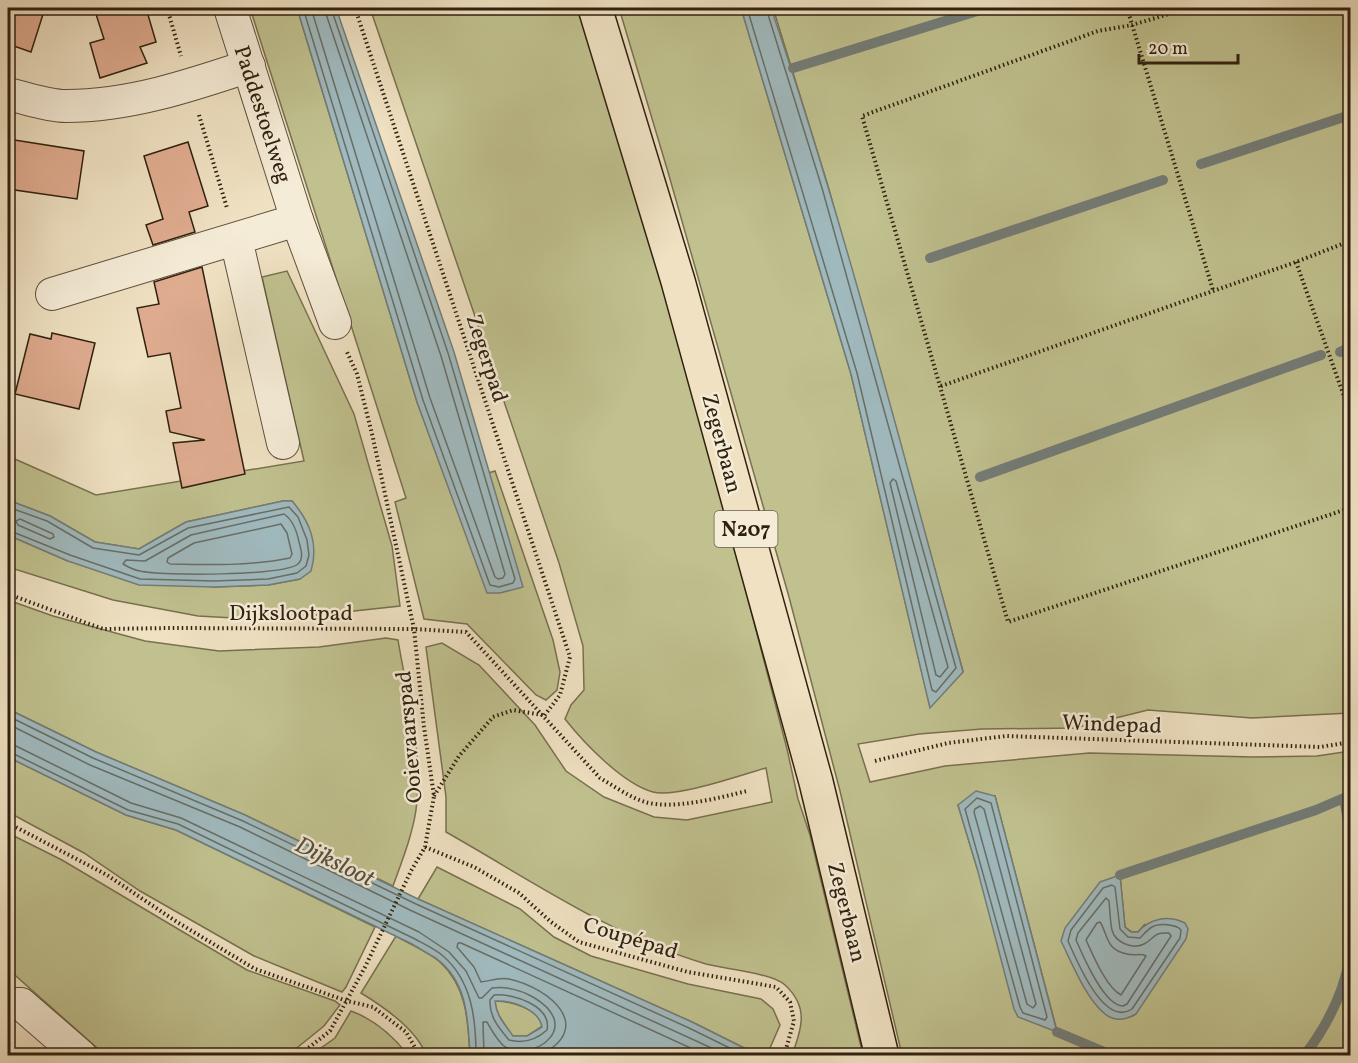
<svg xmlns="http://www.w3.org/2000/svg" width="1358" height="1063" font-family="Vollkorn,serif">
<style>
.green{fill:#c0c18f;stroke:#78714f;stroke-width:1.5;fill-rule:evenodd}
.water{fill:#a0babf;stroke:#737d79;stroke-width:1.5;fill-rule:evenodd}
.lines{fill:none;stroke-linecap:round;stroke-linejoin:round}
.shore{stroke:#686e67;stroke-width:1.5}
.stream{stroke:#737d79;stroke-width:10}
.building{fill:#dfac90;stroke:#30210f;stroke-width:1.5}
.minor-casing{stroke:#60513c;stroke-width:34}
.primary-casing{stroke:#30210f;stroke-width:36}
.path{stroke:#30210f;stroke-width:4;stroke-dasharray:1.5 3;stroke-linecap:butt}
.minor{stroke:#f5ecd7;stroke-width:32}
.primary{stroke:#efe1c2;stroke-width:33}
.labels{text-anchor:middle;stroke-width:5;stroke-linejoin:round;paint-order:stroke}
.shield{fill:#f5ecd7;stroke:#6b5e4b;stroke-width:1.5}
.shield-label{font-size:21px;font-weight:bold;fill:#30210f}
.street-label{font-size:22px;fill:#30210f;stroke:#f5ecd7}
.water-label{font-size:24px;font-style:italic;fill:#524f44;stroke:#f5ecd7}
</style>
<rect width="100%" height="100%" fill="#efe1c2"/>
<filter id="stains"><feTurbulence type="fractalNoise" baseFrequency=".00333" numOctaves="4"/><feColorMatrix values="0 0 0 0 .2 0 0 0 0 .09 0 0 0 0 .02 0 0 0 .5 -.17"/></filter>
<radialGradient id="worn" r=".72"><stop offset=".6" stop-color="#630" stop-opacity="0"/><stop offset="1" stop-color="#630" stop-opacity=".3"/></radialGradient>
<g class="green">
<path d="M250,8h47l120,394 31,83 47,-14 58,169 7,32 -3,18 -11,10 -10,-5 -69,-71 -43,-5 -29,-117 11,-4z"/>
<path d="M370,8h212l95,319 110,422 11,50 12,36 53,220h-71c10,-27 17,-48 -7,-70 -13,-12 -60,-16 -79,-21 -95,-28 -175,-84 -260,-132v-35l-20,-150 16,-4 37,22 56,60 31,46 38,26 50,20 33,3 85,-18 -6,-34c-25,7 -90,30 -113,24 -30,-8 -69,-49 -88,-73l6,-14 13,-15 -1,-44 -24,-83z"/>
<path d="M619,8h122l110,366 79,333 33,-36 -135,-485 -55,-178h577v705l-98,5 -104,-8 -73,18 -93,1 -63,5 -61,10 12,38 75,-16 144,-13 164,4 64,-1 33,-5v304h-448l-62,-264 -51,-194 -121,-425zM995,796l62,235 -80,-163 -19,-63zM1120,876l5,51 7,5h6l7,-8 -55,72z"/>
<path d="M287,271l67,143 38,132 8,60 -129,14 -73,-4 -85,-16 -105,-33v-32l60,26 146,26 54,-2 32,-6c12,-38 19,-45 -8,-78h-9l-97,21 -47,27 -44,-7 -45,-26 -42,-16v-44l88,39 208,-34 -42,-184z"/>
<path d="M8,600l45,16 92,25 74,10 100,-4 67,-9 12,2c9,55 26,114 18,170 -4,26 -14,51 -23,76l-148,-71 -149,-63 -88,-43z"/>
<path d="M8,757l118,58 50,15 199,97 -29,60 -4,5 -88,-36 -114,-65 -56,-38 -76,-41z"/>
<path d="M8,833l54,27 185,110 88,31 5,4 -16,21 -36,29h-183l-97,-86z"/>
<path d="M437,867l83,42 34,28 37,19 97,28 73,15 12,10 7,16 -13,30h-9l-66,-33 -274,-123z"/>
<path d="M396,936c13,8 32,15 44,26 27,25 28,59 30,93h-44c-9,-25 -42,-48 -65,-62z"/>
<path d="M495,1001c16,0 44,8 47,25l-15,10h-15c-7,-13 -16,-20 -17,-35z"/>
<path d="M351,1011c22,8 42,25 57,44h-97l24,-17z"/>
</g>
<g class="water">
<path d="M297,8h39l118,344 69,235 -23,6h-13l-70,-191z"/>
<path d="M741,8h30c74,218 131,442 192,664l-33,36 -79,-334z"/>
<path d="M8,500l42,16 45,26 44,7 47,-27 97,-21h9c18,21 27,43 19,70l-11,8 -32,6 -54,2 -75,-2 -71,-24 -60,-26z"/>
<path d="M8,709l88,43 149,63 173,84 274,123 66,33h-288c-2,-34 -2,-73 -33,-96 -8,-5 -17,-10 -25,-15l-236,-114 -50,-15 -118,-58zM495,1001c16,-1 44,8 47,26l-15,9h-14c-8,-12 -17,-20 -18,-35z"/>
<path d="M976,791l19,5 62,236 -39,-15 -4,-8 -37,-141 -19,-63z"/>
<path d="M1120,875l5,52 6,5h7c12,-14 30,-17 47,-9l3,6 -2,10 -50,75c-10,6 -21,8 -31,0 -19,-15 -33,-51 -44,-73l4,-13 35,-46z"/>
</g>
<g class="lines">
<g class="shore">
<path d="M303,8l120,392 67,185 9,2 14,-4 2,-4 -67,-226 -117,-345"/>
<path d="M311,8l119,390 65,179 3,2 5,-1 2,-4 -64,-218 -117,-348"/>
<path d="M747,8l110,365 75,317 4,2 20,-24 -134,-480 -56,-180"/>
<path d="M893,479l3,2 52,186 -8,10 -4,-2 -46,-192z"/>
<path d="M8,507l39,14 46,27 46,7 49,-27 101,-21 9,10 9,23 2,15 -3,11 -9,7 -29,6 -54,2 -74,-2 -70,-24 -62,-25"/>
<path d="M284,514c9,6 13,18 15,28 2,7 5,17 -1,22 -15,12 -137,12 -158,7 -6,-1 -12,-4 -17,-7l3,-4 19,1 46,-26z"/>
<path d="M20,519l33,15 1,3 -4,2 -32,-14 -2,-4z"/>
<path d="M281,524l6,9 5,21 -2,4c-39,8 -80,7 -120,6l-3,-2 1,-4 26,-15z"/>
<path d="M8,716l85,42 150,63 173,83 273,124 57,28"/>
<path d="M8,724l82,41 150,62 172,84 317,145"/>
<path d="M8,745l8,1 115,57 50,15 238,114 30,20 17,19 13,27h3l10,-10c13,-2 29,2 41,9 51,30 1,64 -26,51 -8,-4 -16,-19 -20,-26h-4l1,34"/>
<path d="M8,752l4,1 116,57 50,14 237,115c9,5 20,10 28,17 29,25 33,63 33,100"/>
<path d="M977,798l14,5 56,214 -2,3 -22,-7 -3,-6 -55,-198z"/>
<path d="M980,806l4,3 52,195 -3,4 -6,-4 -53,-192 1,-3z"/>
<path d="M1112,885l3,2 5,42 8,8 12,1c4,-4 7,-8 12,-11 7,-4 24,-3 29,3l-1,8 -48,71c-28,19 -55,-48 -64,-68l3,-11 32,-42z"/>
<path d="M1106,898l3,3c1,9 1,20 3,29 3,12 20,20 32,14 12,-6 8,-12 25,-11l2,3 -44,68 -4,2c-19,0 -40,-50 -47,-66l2,-7z"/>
<path d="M1100,922c8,12 5,28 27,32 7,2 14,-1 19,2l-25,39c-15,-8 -28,-40 -35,-55l11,-17z"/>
<path d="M494,995c19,-2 58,11 53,35 -11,10 -23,14 -38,10 -10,-12 -20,-23 -19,-40z"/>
<path d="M538,1056c59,-28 12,-68 -29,-77 -10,-2 -19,2 -28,3l-7,-15 -17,-20 1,-4h3l247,113"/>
</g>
<g class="stream">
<path d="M793,68l194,-60"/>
<path d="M1201,164l149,-49"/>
<path d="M930,258l233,-78"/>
<path d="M1340,352l10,-4"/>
<path d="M980,477l341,-122"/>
<path d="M1120,875l196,-65 28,-12 6,35"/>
<path d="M1057,1032l57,24"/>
<path d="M1304,1056c23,-30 40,-63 46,-100"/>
</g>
</g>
<g class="building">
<path d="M8,8h37l-14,44 -23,-8z"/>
<path d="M94,8h52l10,34 -16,5 7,16 -47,15 -10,-35 14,-4z"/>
<path d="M8,139l76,12 -7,48 -69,-10z"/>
<path d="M188,142l20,64 -19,6 6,20 -42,13 -7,-20 17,-6 -19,-63z"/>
<path d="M202,267l43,207 -63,14 -9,-45 32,-3 -35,-8 -4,-21 15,-3 -11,-55 -22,4 -11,-49 22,-4 -5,-22z"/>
<path d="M52,333l43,10 -16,66 -64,-15 15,-60 21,5z"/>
</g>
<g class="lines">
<defs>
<g id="minor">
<path d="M230,8l67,212 38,103"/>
<path d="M8,94c18,4 39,12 58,12 63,0 123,-20 183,-40"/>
<path d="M236,239l47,204"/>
<path d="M52,294l245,-74"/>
<path d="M8,1004h13l60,52"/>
</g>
<path id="primary" d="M595,8l83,273 138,501 66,274"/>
</defs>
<use href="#minor" class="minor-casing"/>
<use href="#primary" class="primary-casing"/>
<g class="path">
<path d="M167,8l14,48"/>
<path d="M355,8l215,649 -10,38 -16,21"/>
<path d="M1127,8l86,282"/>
<path d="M1189,8l-57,17 -34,6 -236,85 146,506 342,-114"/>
<path d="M199,115l28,93"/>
<path d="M1296,262l54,151"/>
<path d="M941,386l355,-124 54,-21"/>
<path d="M8,594l95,35 69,-1 242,1 52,3 134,146c14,8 29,19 45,24 29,8 73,-4 102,-11"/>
<path d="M875,761l73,-18 58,-7 314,11 30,-5"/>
<path d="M434,796l25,-40 34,-39 20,-7 30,5"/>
<path d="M8,823l99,52 70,47 78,47 92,32 26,6 33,25 14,24"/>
<path d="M425,847l49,20 45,26 32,29 28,20 109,30 88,15 14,15 4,19 -10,35"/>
<path d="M298,1056l32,-25 35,-64 46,-96 14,-24 9,-51 -10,-69 -10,-98 -41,-191 -16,-64 -10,-22"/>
</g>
<use href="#minor" class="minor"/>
<use href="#primary" class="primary"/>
</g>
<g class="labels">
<rect class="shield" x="714.5" y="511" width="63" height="36" rx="4.5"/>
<g class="shield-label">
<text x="746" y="536">N207</text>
</g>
<g class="street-label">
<text transform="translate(264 114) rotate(72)" y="8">Paddestoelweg</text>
<text transform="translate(488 358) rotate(72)" y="8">Zegerpad</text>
<text transform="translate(723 443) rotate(75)" y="8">Zegerbaan</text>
<text x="291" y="620">Dijkslootpad</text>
<text transform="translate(1112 723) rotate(2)" y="8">Windepad</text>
<text transform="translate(408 737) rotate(-95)" y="8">Ooievaarspad</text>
<text transform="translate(848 912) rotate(76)" y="8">Zegerbaan</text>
<text transform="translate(631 937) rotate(17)" y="8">Coupépad</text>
</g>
<g class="water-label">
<text transform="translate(335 861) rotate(26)" y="8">Dijksloot</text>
</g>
</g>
<rect width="1358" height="1063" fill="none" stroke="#efe1c2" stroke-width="30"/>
<rect x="9" y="9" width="1340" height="1045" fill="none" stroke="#30210f" stroke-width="3"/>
<rect x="15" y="15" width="1328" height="1033" fill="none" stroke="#30210f" stroke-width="1.5"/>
<path d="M1139 54v9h99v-9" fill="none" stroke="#30210f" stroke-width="3"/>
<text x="1148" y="54" font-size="18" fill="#30210f" stroke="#f5ecd7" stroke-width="4.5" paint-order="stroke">20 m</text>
<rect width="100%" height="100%" filter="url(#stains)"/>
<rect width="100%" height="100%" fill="url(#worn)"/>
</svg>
